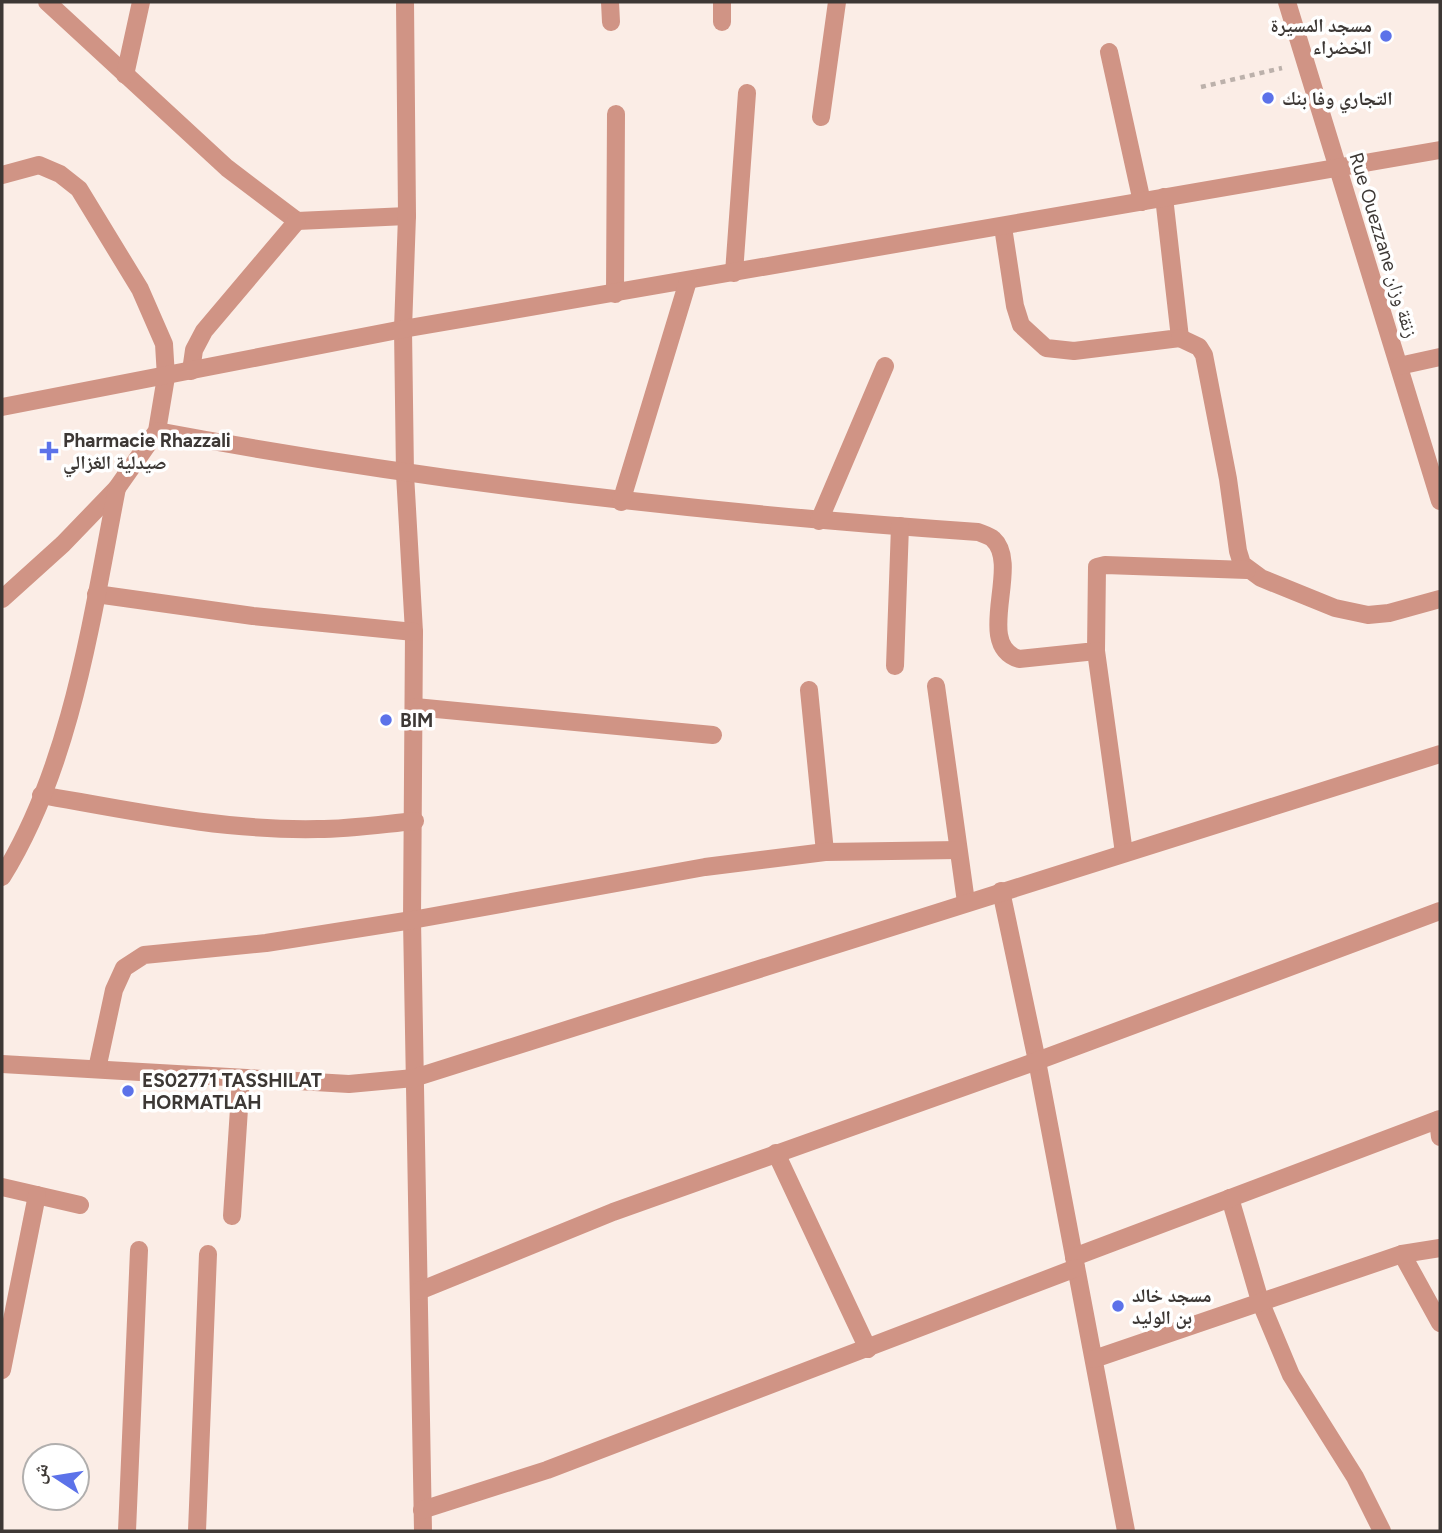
<svg xmlns="http://www.w3.org/2000/svg" width="1442" height="1533" font-family="Figtree,'Noto Naskh Arabic',sans-serif">
<style>
.lines{fill:none;stroke-linecap:round;stroke-linejoin:round}
.path{stroke:#bcb1ab;stroke-width:4.5;stroke-dasharray:5 5;stroke-linecap:butt}
.minor{stroke:#d09485;stroke-width:18}
.poi-dot{fill:#5c72e9;stroke:#fff;stroke-width:2.5}
.labels{text-anchor:middle;stroke-width:7;stroke-linejoin:round;paint-order:stroke}
.poi-label{font-size:19px;font-weight:bold;fill:#3d3835;stroke:#fff;text-anchor:start}
.street-label{font-size:19px;fill:#3d3835;stroke:#fff}
</style>
<rect width="100%" height="100%" fill="#fbede6"/>
<g class="lines">
<path class="path" d="M1201,87l81,-19"/>
<g class="minor">
<path d="M47,2l180,166 70,53 110,-5"/>
<path d="M405,2l2,214 -4,113 2,145 9,158 -2,288 11,611"/>
<path d="M610,2l1,20"/>
<path d="M1287,2l153,499"/>
<path d="M722,22v-20"/>
<path d="M1109,52l33,150"/>
<path d="M125,75l16,-73"/>
<path d="M821,117l16,-115"/>
<path d="M2,175l37,-10 21,9 19,15 61,100 24,55 2,33 -9,54 -40,57 -54,56 -61,55"/>
<path d="M1003,227l12,79 6,19 25,23 28,3 106,-13 -16,-141"/>
<path d="M734,273l13,-180"/>
<path d="M615,294l1,-180"/>
<path d="M1180,338l19,9 5,8 24,124 10,72 4,13 19,14 74,30 33,7 21,-2 51,-14"/>
<path d="M1399,366l41,-9"/>
<path d="M191,371l3,-21 10,-19 93,-110"/>
<path d="M2,407l401,-78 1037,-179"/>
<path d="M157,431c272,51 545,82 821,101 5,2 12,4 15,7 29,26 -20,106 26,120l77,-8 1,-84 8,-2 142,5"/>
<path d="M621,502l67,-221"/>
<path d="M819,521l66,-155"/>
<path d="M96,594l157,22 161,16"/>
<path d="M1096,651l28,202"/>
<path d="M895,666l5,-140"/>
<path d="M936,686l30,216"/>
<path d="M809,690l16,162"/>
<path d="M415,707l298,28"/>
<path d="M41,795c91,16 184,36 277,34 32,0 65,-5 97,-8"/>
<path d="M2,877c70,-112 90,-261 115,-389"/>
<path d="M1001,891l36,170 89,470"/>
<path d="M2,1064l347,20 65,-6 1026,-324"/>
<path d="M97,1069l17,-79 10,-22 20,-13 122,-12 146,-23 293,-53 120,-15 133,-2"/>
<path d="M1438,1120l2,17"/>
<path d="M776,1153l92,196"/>
<path d="M2,1187l78,18"/>
<path d="M1230,1198l30,103 31,74 64,102 27,54"/>
<path d="M232,1216l9,-138"/>
<path d="M1402,1254l38,69"/>
<path d="M1074,1257l366,-138"/>
<path d="M419,1291l194,-79 424,-151 403,-150"/>
<path d="M1094,1359l308,-105 38,-6"/>
<path d="M2,1370l35,-175"/>
<path d="M422,1510l125,-40 529,-202"/>
<path d="M127,1531l12,-281"/>
<path d="M197,1531l11,-277"/>
</g>
</g>
<g class="poi-dot">
<circle cx="1386" cy="36" r="7"/>
<circle cx="1268" cy="98" r="7"/>
<path d="M45.5 440.5h7v7h7v7h-7v7h-7v-7h-7v-7h7z"/>
<circle cx="386" cy="720" r="7"/>
<circle cx="128" cy="1091" r="7"/>
<circle cx="1118" cy="1306" r="7"/>
</g>
<g class="labels">
<g class="poi-label">
<text x="1372" y="32" text-anchor="end">مسجد المسيرة<tspan x="1372" dy="22">الخضراء</tspan></text>
<text x="1282" y="105">التجاري وفا بنك</text>
<text x="63" y="447">Pharmacie Rhazzali<tspan x="63" dy="22">صيدلية الغزالي</tspan></text>
<text x="400" y="727">BIM</text>
<text x="142" y="1087">ES02771 TASSHILAT<tspan x="142" dy="22">HORMATLAH</tspan></text>
<text x="1132" y="1302">مسجد خالد<tspan x="1132" dy="22">بن الوليد</tspan></text>
</g>
<g class="street-label">
<text transform="translate(1384 245) rotate(73)" y="7">Rue Ouezzane زنقة وزان</text>
</g>
</g>
<rect width="1442" height="1533" fill="none" stroke="#3d3835" stroke-width="7"/>
<g transform="translate(56 1477) rotate(282)"><circle r="33" fill="#ffffff" stroke="#b1afae" stroke-width="2"/>
<path d="M0-5L12 26L0 18L-12 26Z" fill="#5c72e9"/>
<text y="-10" font-size="19" font-weight="bold" text-anchor="middle" fill="#3d3835">ش</text>
</g>
</svg>
